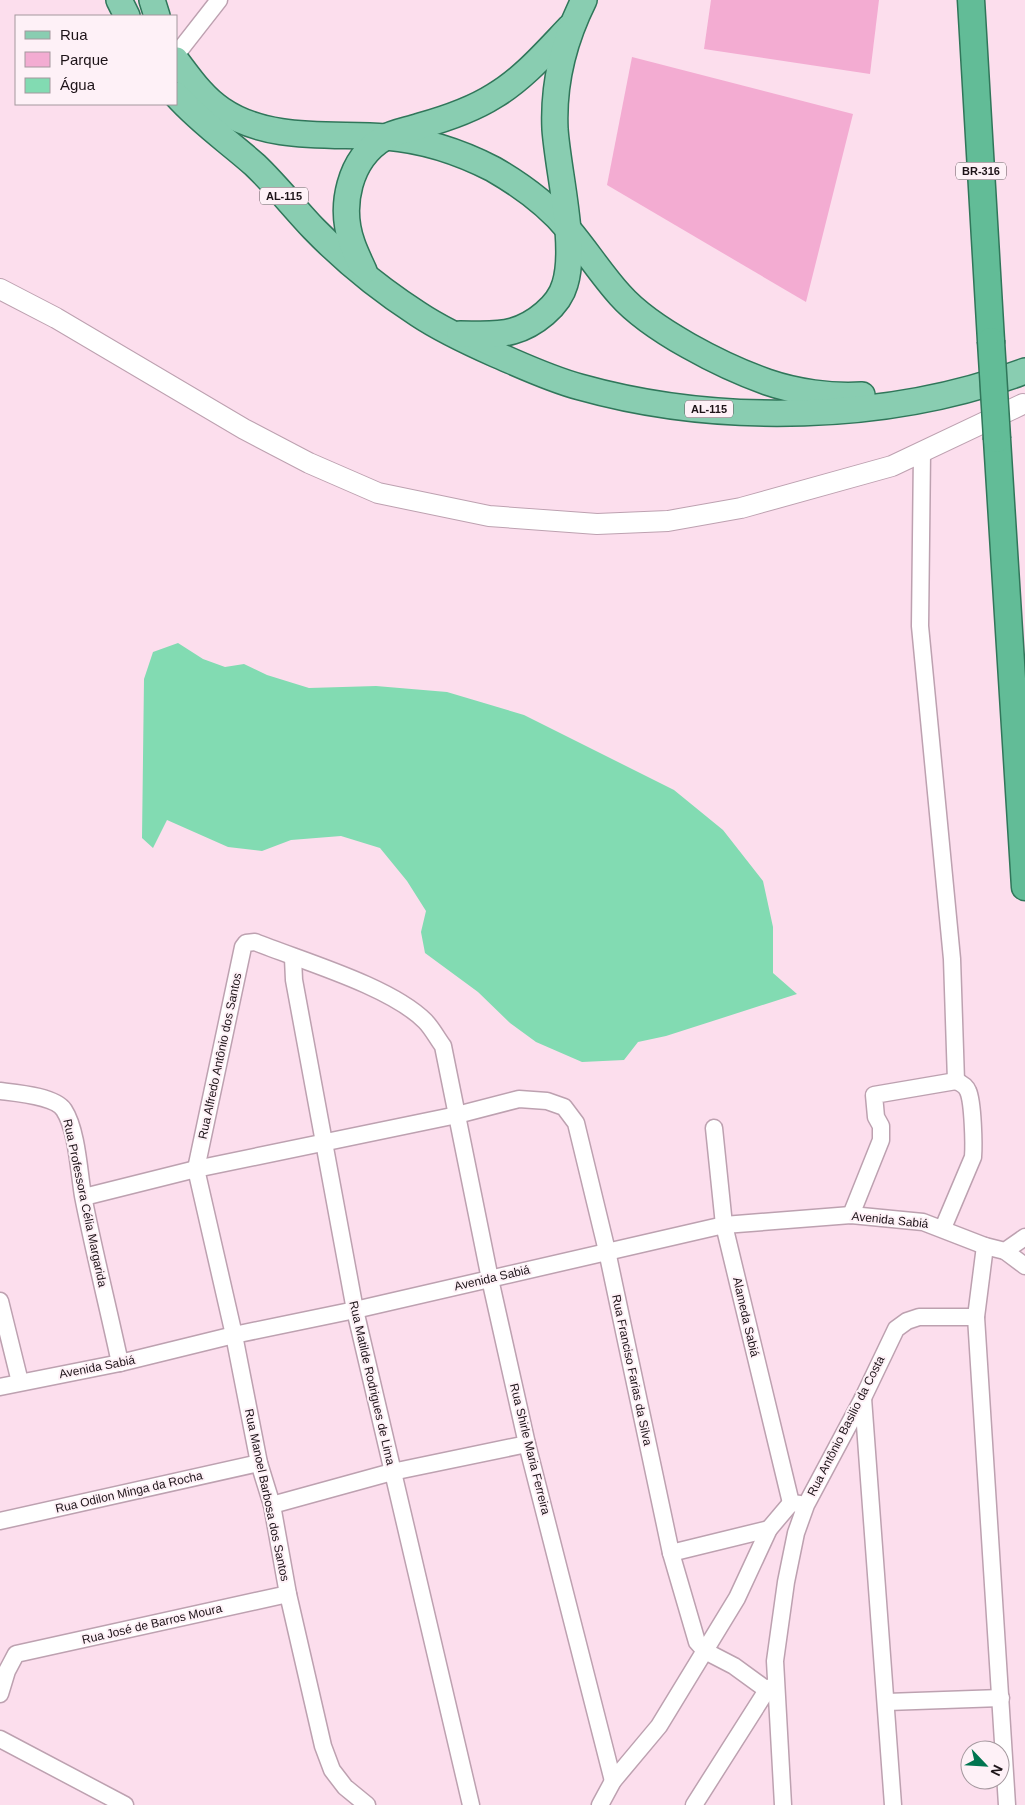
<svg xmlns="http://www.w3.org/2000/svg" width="1025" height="1805" font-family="Arial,sans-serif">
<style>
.green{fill:#f3acd2}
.water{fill:#82dbb2}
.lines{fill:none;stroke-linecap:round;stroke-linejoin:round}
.minor-casing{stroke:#bda1b0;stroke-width:19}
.tertiary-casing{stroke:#bda1b0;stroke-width:22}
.primary-casing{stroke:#30765a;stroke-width:28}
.trunk-casing{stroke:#30765a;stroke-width:29}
.minor{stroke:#fff;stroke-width:16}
.tertiary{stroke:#fff;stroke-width:20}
.primary{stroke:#89cdb1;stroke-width:25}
.trunk{stroke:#62bc97;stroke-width:26}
.trunk-bridge-casing{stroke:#30765a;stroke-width:29;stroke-linecap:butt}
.trunk-bridge{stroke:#62bc97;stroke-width:26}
.labels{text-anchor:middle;stroke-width:4;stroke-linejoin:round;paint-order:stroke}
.shield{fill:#fef1f7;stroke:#60565b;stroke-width:1}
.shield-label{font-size:11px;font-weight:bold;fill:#1d1318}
.street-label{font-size:12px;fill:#1d1318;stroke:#fef1f7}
</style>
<rect width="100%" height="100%" fill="#fcdeed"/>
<g class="green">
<path d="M711,0h168l-9,74 -166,-25z"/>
<path d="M632,57l221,57 -47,188 -199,-117z"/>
</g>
<path class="water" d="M178,643l25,16 22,8 19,-3 23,11 42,13 67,-2 71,6 77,23 150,75 49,40 40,51 10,46v46l24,21 -131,42 -28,6 -14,18 -42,2 -46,-20 -26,-19 -32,-31 -53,-39 -4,-21 5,-21 -19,-30 -27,-33 -39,-12 -50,4 -29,11 -34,-4 -61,-27 -14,28 -11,-10 2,-159 9,-27z"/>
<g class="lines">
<defs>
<g id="minor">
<path d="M176,55l43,-55"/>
<path d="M922,452l-2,174 32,333 4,122"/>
<path d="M293,958l1,22 61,330 116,495"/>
<path d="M0,1091c16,2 55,5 64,19 13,20 15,62 19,86 11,56 25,111 37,167"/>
<path d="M714,1128l10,97 67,278"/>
<path d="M84,1197l112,-28 261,-54 62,-16 28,2 17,6 12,16 31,128 64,302 26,89 8,9 29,15 33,24"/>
<path d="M851,1215l30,-75v-14l-5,-9 -2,-22 82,-14"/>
<path d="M943,1228l30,-71c1,-12 0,-55 -5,-66 -2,-5 -7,-8 -12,-10"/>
<path d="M985,1246l-9,71 31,488"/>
<path d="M1005,1251l20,15"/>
<path d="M0,1301l20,81"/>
<path d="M0,1387l120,-24 114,-28 121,-25 369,-85 127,-10 72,7 62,24 20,5 20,-14"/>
<path d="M863,1398l30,407"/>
<path d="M272,1505l120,-33 135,-28"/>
<path d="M0,1521l259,-58"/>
<path d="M671,1553l98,-24"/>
<path d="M0,1694l7,-23 9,-17 272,-60"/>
<path d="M887,1702l114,-4"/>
<path d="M0,1739l125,66"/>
<path d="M367,1805l-22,-18 -13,-17 -9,-24 -35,-152 -16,-89 -13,-42 -25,-128 -38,-166 47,-222 3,-4 9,-1c47,19 135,44 170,79 7,7 12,17 18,25l47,233 37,165 86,337"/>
<path d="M600,1805l13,-24 46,-55 78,-128 32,-69 22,-26 9,1"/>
<path d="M694,1805l73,-115 7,-5"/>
<path d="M783,1805l-8,-144 11,-79 10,-49 10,-28 57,-107 33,-69 11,-8 12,-4h57"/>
</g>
<path id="tertiary" d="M0,289l56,29 188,111 65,34 69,30 111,23 108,8 71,-3 73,-13 151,-42 131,-62"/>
<g id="primary">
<path d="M119,0l8,16"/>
<path d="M152,0l5,16"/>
<path d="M176,60c13,17 27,38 46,50 47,32 110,23 164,27 36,3 74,15 107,32 26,15 55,36 75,60 18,21 33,45 52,66 31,35 102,71 147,87 29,10 64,15 95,13"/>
<path d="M176,95c25,28 52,46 79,70 21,20 39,43 59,64 31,32 67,61 104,85 24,16 50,28 77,40 28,12 55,25 85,33 139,39 310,35 445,-16"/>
<path d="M364,271c-4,-9 -9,-19 -12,-28 -13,-37 -3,-84 32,-105 10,-6 25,-8 36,-12 25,-7 52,-16 74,-30 29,-17 53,-45 76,-69"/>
<path d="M460,334c17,0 36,2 53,-3 21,-6 46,-25 52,-47 12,-39 -7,-112 -10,-155 -2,-45 9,-89 29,-129"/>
</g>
<g id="trunk">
<path d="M971,0l20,341"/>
<path d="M997,439l28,448"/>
</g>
</defs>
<use href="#minor" class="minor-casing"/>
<use href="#tertiary" class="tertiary-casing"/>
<use href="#primary" class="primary-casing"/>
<use href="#trunk" class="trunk-casing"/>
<use href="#minor" class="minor"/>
<use href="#tertiary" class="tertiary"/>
<use href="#primary" class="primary"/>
<use href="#trunk" class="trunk"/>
<defs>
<path id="trunk-bridge" d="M991,341l6,98"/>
</defs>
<use href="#trunk-bridge" class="trunk-bridge-casing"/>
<use href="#trunk-bridge" class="trunk-bridge"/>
</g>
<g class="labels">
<g class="shield">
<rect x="956" y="162.5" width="50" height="17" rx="4"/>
<rect x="260" y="187.5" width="48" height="17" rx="4"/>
<rect x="685" y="400.5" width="48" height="17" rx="4"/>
</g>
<g class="shield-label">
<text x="981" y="175">BR-316</text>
<text x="284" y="200">AL-115</text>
<text x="709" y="413">AL-115</text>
</g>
<g class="street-label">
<text transform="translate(220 1056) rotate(-78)" y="4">Rua Alfredo Antônio dos Santos</text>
<text transform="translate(85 1203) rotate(78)" y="4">Rua Professora Célia Margarida</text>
<text transform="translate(890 1220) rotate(6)" y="4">Avenida Sabiá</text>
<text transform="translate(492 1278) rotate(-13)" y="4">Avenida Sabiá</text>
<text transform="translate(746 1317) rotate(77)" y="4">Alameda Sabiá</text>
<text transform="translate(97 1367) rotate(-11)" y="4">Avenida Sabiá</text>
<text transform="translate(632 1370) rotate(78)" y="4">Rua Franciso Farias da Silva</text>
<text transform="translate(372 1383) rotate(77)" y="4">Rua Matilde Rodrigues de Lima</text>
<text transform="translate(846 1426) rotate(-63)" y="4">Rua Antônio Basilio da Costa</text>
<text transform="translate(530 1449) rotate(76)" y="4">Rua Shirle Maria Ferreira</text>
<text transform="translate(129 1492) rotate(-13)" y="4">Rua Odilon Minga da Rocha</text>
<text transform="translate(267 1495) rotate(78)" y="4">Rua Manoel Barbosa dos Santos</text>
<text transform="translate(152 1624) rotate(-13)" y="4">Rua José de Barros Moura</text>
</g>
</g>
<rect x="15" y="15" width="162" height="90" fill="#fef1f7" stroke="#a4989e"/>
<rect x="25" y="31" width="25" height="8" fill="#89cdb1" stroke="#a4989e"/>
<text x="60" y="40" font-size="15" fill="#1d1318">Rua</text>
<rect x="25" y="52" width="25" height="15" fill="#f3acd2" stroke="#a4989e"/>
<text x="60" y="65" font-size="15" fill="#1d1318">Parque</text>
<rect x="25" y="78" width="25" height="15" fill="#82dbb2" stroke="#a4989e"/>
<text x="60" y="90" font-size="15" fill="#1d1318">Água</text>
<g transform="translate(985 1765) rotate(115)"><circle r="24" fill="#fef1f7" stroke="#a4989e"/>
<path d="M0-4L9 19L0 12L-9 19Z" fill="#017550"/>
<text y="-8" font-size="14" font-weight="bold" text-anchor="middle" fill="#1d1318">N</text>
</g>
</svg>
